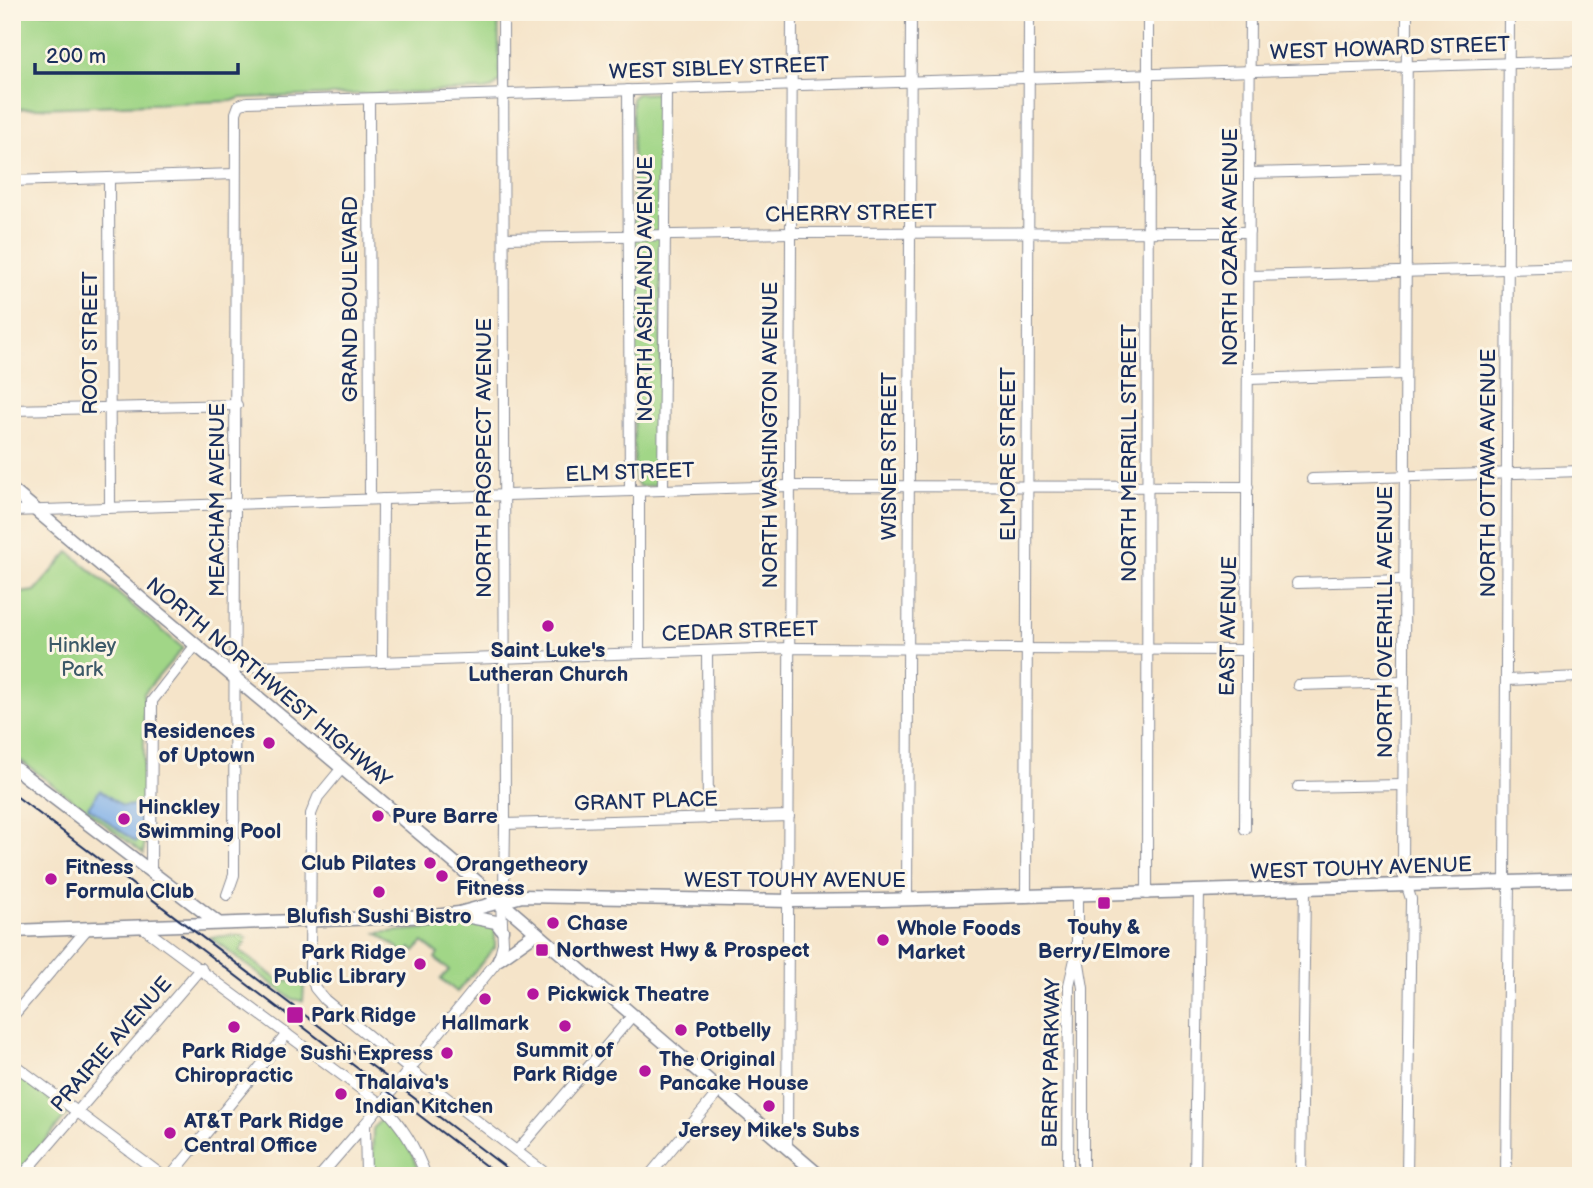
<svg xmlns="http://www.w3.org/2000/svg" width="1593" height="1188" font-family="'Balsamiq Sans',sans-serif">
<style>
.green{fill:#a1d687;stroke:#5e8272;stroke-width:2}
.water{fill:#7daee8;stroke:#4c6ea3;stroke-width:2}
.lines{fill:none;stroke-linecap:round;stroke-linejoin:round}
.minor-casing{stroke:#888a94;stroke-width:12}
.major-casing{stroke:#888a94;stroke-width:15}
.minor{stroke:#fff;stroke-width:10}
.major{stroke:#fff;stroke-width:12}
.rail{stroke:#1b2f5e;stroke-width:2}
.poi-dot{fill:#b5179e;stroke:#fcf5e5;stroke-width:2.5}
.labels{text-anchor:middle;stroke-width:6;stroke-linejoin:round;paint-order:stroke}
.street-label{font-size:21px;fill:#1b2f5e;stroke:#fcf5e5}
.park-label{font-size:21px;fill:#3c5968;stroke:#fcf5e5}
.poi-label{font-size:21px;font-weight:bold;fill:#1b2f5e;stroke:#fcf5e5;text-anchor:start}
</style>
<rect width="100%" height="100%" fill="#fcf5e5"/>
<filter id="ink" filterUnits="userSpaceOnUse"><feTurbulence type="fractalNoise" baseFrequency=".0143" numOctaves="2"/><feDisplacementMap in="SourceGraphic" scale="14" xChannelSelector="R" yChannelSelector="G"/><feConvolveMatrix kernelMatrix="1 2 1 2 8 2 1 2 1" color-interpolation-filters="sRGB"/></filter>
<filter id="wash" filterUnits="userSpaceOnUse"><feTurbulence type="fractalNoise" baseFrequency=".00686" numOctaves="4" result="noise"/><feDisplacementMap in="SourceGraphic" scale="28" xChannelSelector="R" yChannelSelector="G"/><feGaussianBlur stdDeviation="1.57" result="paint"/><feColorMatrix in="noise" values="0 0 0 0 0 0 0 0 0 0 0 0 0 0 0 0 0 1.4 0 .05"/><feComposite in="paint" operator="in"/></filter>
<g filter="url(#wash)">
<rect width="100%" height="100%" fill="#f5e4c9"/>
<g class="green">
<path d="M12,12h486l2,69 -7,7 -8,2 -245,8 -8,3 -220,8z"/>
<path d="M657,93l5,4 -2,380 -5,8 -15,2 -6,-8 -2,-381 4,-4z"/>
<path d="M69,552l114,96 -39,45v161l-132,-100v-160l23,-3z"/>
<path d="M488,923l7,6v18l-38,45 -16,-13 8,-9 -14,-12 3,-4 -15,-12 -8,9 -4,-3 -5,6 -29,-21z"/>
<path d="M242,935l5,4 -7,12 38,29 21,1 5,5 -1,15 -11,-2 -82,-62z"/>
<path d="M12,1067l59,43 -55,66h-4z"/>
<path d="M383,1116c20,13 30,38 37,60h-48l1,-47z"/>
</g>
<path class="water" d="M100,790l22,16 20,-1 2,25 -8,12 -48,-35z"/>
</g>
<g filter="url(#ink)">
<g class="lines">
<defs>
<g id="minor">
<path d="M1407,12l-4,862 8,25 -4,277"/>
<path d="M628,90l2,401"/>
<path d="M369,99l1,400"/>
<path d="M1249,173l157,-4"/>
<path d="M109,178l1,329"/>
<path d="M12,181l223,-7"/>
<path d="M504,238l287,-5 458,-1"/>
<path d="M1249,276l332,-9"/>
<path d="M1249,379l156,-5"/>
<path d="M12,410l225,-5"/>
<path d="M1312,479l269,-8"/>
<path d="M663,490l3,-401"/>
<path d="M639,491v162"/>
<path d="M12,511l777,-25 459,1"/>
<path d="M1297,583l107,-3"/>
<path d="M707,651l1,168"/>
<path d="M382,662l1,-163"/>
<path d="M235,667l554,-19 458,2"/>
<path d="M1506,680l75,-3"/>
<path d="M1298,685l106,-3"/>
<path d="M342,768l-24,29 -7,17 -1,154 5,20 10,12 84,69 140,107"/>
<path d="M1298,787l105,-2"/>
<path d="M505,824l284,-8"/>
<path d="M1245,829l5,-817"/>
<path d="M151,871l1,-170 43,-55"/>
<path d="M1505,883l4,-871"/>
<path d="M1147,894l1,-882"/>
<path d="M227,895l7,-20 2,-762 3,-8 8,-3 1334,-41"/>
<path d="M1077,895v56l6,37v188"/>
<path d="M1026,897l3,-885"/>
<path d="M907,900l4,-888"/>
<path d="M141,926l240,178c22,22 34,43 45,72"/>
<path d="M12,1017l75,-88"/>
<path d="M12,1063l151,113"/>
<path d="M365,1124l1,52"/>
<path d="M787,1148l5,-1136"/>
<path d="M517,1151l115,-135"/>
<path d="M22,1176l179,-208"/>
<path d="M171,1176l116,-142"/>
<path d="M320,1176l45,-52 134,-165 4,-16 -2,-41 3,-12 1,-66 -2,-812"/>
<path d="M649,1176l71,-86"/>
<path d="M1068,1176l1,-191 7,-30"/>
<path d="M1195,1176l4,-284"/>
<path d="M1301,1176l4,-287"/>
<path d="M1506,1176l3,-294"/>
</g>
<g id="major">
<path d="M12,490l489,412 319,274"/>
<path d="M12,766l205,156"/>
<path d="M460,915l36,7 6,8"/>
<path d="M12,931l422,-15 25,-3 63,-17 267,5 93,-1 699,-20"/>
<path d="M499,959l37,-26"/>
</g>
</defs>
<use href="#minor" class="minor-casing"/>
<use href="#major" class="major-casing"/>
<use href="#minor" class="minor"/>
<use href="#major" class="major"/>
<g class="rail">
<path d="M12,793l505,383"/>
<path d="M181,934l318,242"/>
</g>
</g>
</g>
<g class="poi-dot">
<circle cx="548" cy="626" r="7"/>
<circle cx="269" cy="743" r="7"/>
<circle cx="378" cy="816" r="7"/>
<circle cx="124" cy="819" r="7"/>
<circle cx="430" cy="863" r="7"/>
<circle cx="442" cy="876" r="7"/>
<circle cx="51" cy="879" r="7"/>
<circle cx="379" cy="892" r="7"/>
<rect x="1097" y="896" width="14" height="14" rx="3.5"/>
<circle cx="553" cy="923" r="7"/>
<circle cx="883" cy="940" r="7"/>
<rect x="535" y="943" width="14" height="14" rx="3.5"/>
<circle cx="420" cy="964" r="7"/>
<circle cx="533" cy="994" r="7"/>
<circle cx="485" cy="999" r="7"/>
<rect x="286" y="1006" width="18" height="18" rx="3.5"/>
<circle cx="565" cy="1026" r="7"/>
<circle cx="234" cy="1027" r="7"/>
<circle cx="681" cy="1030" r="7"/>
<circle cx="447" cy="1053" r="7"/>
<circle cx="645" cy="1071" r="7"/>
<circle cx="341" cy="1094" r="7"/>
<circle cx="769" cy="1106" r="7"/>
<circle cx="170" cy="1133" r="7"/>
</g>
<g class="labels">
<g class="street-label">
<text transform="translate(1390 48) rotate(-2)" y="7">WEST HOWARD STREET</text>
<text transform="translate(719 68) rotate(-2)" y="7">WEST SIBLEY STREET</text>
<text transform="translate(851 213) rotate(-1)" y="7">CHERRY STREET</text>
<text transform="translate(1230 247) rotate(-90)" y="7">NORTH OZARK AVENUE</text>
<text transform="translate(645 289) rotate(-90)" y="7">NORTH ASHLAND AVENUE</text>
<text transform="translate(350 299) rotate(-90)" y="7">GRAND BOULEVARD</text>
<text transform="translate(90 343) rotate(-90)" y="7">ROOT STREET</text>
<text transform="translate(770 435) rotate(-90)" y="7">NORTH WASHINGTON AVENUE</text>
<text transform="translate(1129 453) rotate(-90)" y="7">NORTH MERRILL STREET</text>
<text transform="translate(1008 454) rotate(-90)" y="7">ELMORE STREET</text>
<text transform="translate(889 456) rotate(-90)" y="7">WISNER STREET</text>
<text transform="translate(484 458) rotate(-90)" y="7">NORTH PROSPECT AVENUE</text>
<text transform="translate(630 472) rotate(-2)" y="7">ELM STREET</text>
<text transform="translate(1488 473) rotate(-90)" y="7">NORTH OTTAWA AVENUE</text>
<text transform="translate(217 500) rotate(-90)" y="7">MEACHAM AVENUE</text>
<text transform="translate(1385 622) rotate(-90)" y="7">NORTH OVERHILL AVENUE</text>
<text transform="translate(1228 626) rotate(-89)" y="7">EAST AVENUE</text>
<text transform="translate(740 631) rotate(-2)" y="7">CEDAR STREET</text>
<text transform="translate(269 682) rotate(40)" y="7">NORTH NORTHWEST HIGHWAY</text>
<text transform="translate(646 801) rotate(-2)" y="7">GRANT PLACE</text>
<text transform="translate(1361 868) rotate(-2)" y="7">WEST TOUHY AVENUE</text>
<text x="795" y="887">WEST TOUHY AVENUE</text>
<text transform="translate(111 1044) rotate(-49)" y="7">PRAIRIE AVENUE</text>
<text transform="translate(1051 1063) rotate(-89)" y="7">BERRY PARKWAY</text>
</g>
<g class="park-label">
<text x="82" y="652">Hinkley<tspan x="82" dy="24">Park</tspan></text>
</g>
<g class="poi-label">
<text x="548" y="657" text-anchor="middle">Saint Luke's<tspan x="548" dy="24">Lutheran Church</tspan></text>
<text x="255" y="738" text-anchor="end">Residences<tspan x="255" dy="24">of Uptown</tspan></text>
<text x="138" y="814">Hinckley<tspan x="138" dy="24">Swimming Pool</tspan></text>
<text x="392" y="823">Pure Barre</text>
<text x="416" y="870" text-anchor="end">Club Pilates</text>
<text x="456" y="871">Orangetheory<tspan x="456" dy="24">Fitness</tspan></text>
<text x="65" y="874">Fitness<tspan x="65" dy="24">Formula Club</tspan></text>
<text x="379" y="923" text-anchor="middle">Blufish Sushi Bistro</text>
<text x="567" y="930">Chase</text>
<text x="1104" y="934" text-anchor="middle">Touhy &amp;<tspan x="1104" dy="24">Berry/Elmore</tspan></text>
<text x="897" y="935">Whole Foods<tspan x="897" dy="24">Market</tspan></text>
<text x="556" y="957">Northwest Hwy &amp; Prospect</text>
<text x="406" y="959" text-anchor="end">Park Ridge<tspan x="406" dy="24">Public Library</tspan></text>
<text x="547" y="1001">Pickwick Theatre</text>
<text x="311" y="1022">Park Ridge</text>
<text x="485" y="1030" text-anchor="middle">Hallmark</text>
<text x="695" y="1037">Potbelly</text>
<text x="565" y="1057" text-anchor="middle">Summit of<tspan x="565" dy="24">Park Ridge</tspan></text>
<text x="234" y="1058" text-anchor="middle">Park Ridge<tspan x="234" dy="24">Chiropractic</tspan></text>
<text x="433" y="1060" text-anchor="end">Sushi Express</text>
<text x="659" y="1066">The Original<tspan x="659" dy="24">Pancake House</tspan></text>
<text x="355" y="1089">Thalaiva's<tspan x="355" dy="24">Indian Kitchen</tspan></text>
<text x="184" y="1128">AT&amp;T Park Ridge<tspan x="184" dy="24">Central Office</tspan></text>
<text x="769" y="1137" text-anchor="middle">Jersey Mike's Subs</text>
</g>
</g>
<rect width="1593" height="1188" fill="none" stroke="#fcf5e5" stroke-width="42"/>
<path d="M35 63v10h203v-10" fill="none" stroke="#1b2f5e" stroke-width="3.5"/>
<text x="46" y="63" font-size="21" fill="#1b2f5e" stroke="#fcf5e5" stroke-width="5" paint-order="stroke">200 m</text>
</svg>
